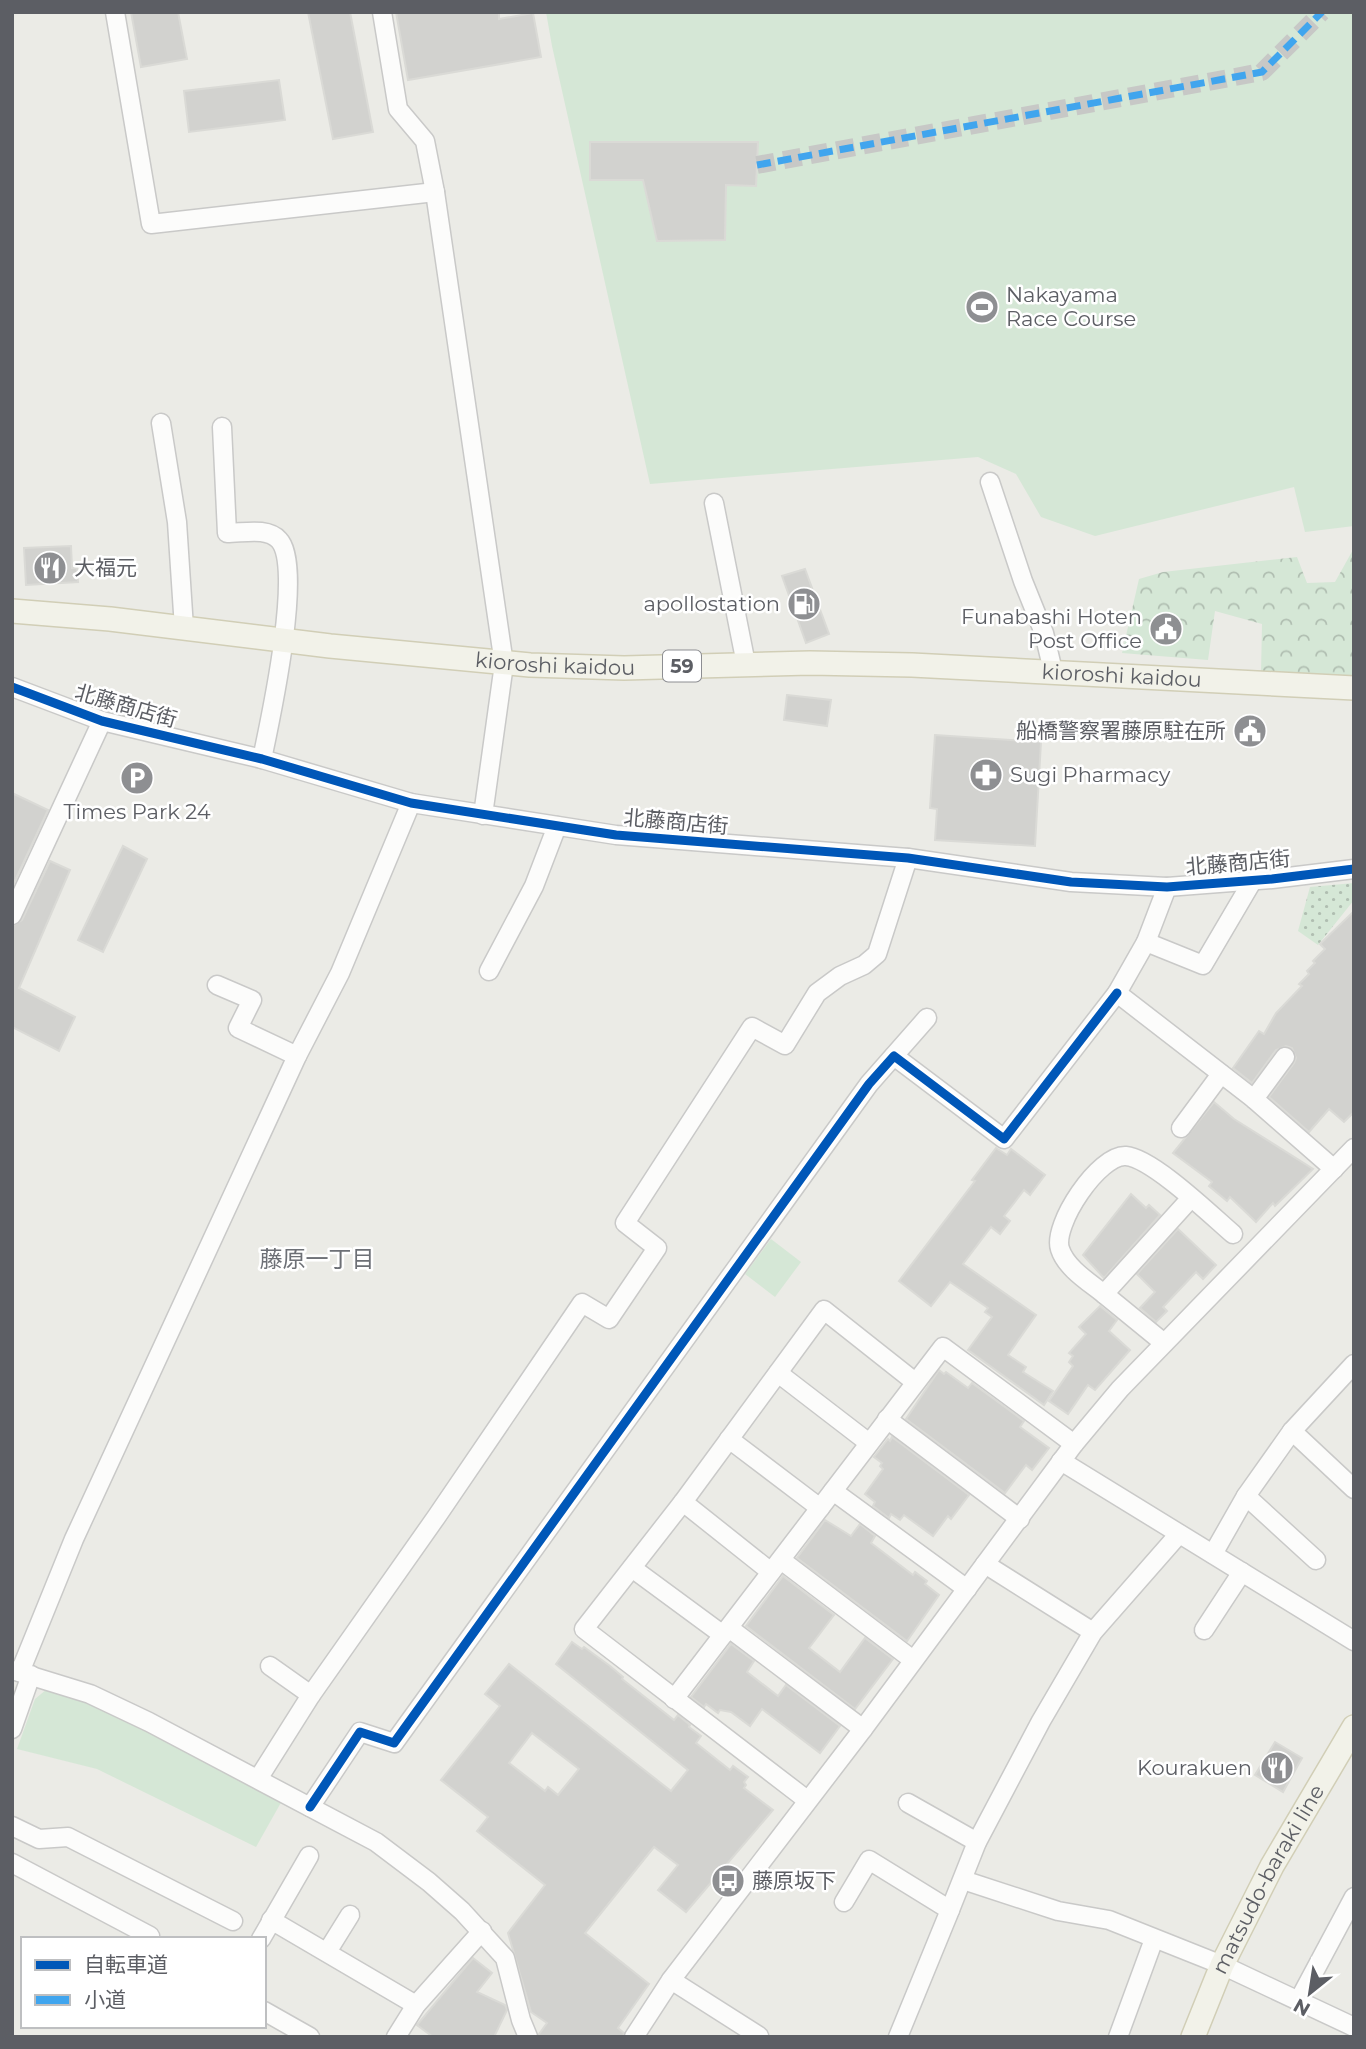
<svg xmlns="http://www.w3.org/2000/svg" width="1366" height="2049" font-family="Montserrat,'Noto Sans JP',sans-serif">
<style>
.grass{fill:url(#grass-dots)}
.forest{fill:url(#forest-crowns)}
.park{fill:#d5e7d6}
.building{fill:#d2d2cf;stroke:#dadad6;stroke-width:2;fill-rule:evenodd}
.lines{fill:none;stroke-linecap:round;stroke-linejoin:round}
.minor-tunnel{stroke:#c7c8c6;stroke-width:18;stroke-dasharray:18 9;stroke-linecap:butt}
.minor-casing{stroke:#c9c9c8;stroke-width:21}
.major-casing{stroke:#d1ceb6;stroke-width:26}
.minor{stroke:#fcfcfb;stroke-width:18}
.major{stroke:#f2f2e9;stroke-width:23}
.quiet{stroke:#40a5ee;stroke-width:7;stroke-dasharray:14 7;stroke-linecap:butt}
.cycleway-casing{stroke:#fff;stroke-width:13}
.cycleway{stroke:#0057b8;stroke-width:9}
.labels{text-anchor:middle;stroke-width:5;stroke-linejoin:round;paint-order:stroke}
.shield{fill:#fff;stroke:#8d8e92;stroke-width:2}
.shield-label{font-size:19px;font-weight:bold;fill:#5c5e64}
.poi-label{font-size:21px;fill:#5c5e64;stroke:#fff;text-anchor:start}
.street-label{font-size:21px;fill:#5c5e64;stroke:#fff}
.neighbourhood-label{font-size:23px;fill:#6d7076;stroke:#fff}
</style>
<defs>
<pattern id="grass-dots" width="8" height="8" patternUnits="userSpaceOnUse" patternTransform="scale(1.75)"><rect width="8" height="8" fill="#d5e7d6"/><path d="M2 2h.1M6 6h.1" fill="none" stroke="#b0beb1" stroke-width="1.8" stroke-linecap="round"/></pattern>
<pattern id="forest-crowns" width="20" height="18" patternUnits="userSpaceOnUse" patternTransform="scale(1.75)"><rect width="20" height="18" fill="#d5e7d6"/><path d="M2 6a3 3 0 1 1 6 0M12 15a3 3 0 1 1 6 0" fill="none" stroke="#b0beb1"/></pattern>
</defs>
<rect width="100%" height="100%" fill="#ebebe6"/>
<path class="grass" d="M1354,883v17l-36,45 -20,-14 12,-44z"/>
<path class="forest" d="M1354,548v130l-93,-5 1,-49 -47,-13 -7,49 -86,-7 17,-74 24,-7 134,-15 10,26 28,-1z"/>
<g class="park">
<path d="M546,12h808v514l-49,6 -11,-45 -199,49 -54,-19 -25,-43 -38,-17 -328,27 -98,-438z"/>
<path d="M771,1239l30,23 -26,35 -30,-23z"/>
<path d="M47,1689l56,19 180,91 -27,48 -159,-78 -80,-20 18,-50z"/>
</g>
<g class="building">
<path d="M131,12h47l9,47 -46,8z"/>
<path d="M308,12h42l23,120 -40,7z"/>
<path d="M396,12h103v7l34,-6 8,44 -133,23z"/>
<path d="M279,80l6,40 -96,12 -5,-41z"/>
<path d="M590,142h168l-2,44 -30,-1 -1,55 -68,1 -14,-61h-53z"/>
<path d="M71,546l1,22h5l1,14 -52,3 -2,-37z"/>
<path d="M805,569l24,65 -23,9 -24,-67z"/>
<path d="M787,695l44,5 -4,26 -43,-6z"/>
<path d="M935,735l106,7 -6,104 -100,-6 2,-31 -7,-1z"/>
<path d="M12,793l36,17 -36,77z"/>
<path d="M123,846l24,13 -44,93 -25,-12z"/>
<path d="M50,861l20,9 -51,118 56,29 -16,34 -47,-24v-101l10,-6z"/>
<path d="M1354,911v201l-10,10 -15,-13 -20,23 -40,-35 25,-34 2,-5 -4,-10 -6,-2 -10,4 -24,33 -19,-15 26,-37 5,3 12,-21 26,-27 -3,-2 10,-10 -2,-3 8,-8 -2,-2 12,-12 -5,-5z"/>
<path d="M1214,1102l20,17 79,50 -38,37 -2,-3 -17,19 -26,-25 -3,4 -18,-15 3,-4 -39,-29z"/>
<path d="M996,1148l11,7 4,-6 34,26 -15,20 -6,-5 -20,26 6,5 -10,13 -9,-7 -28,37 73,51 -28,40 18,12 -3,5 30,19 -9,14 -76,-55 24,-33 -7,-5 3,-4 -38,-26 -19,24 -32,-25 76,-100 -3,-1z"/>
<path d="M1131,1194l15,14 3,-3 11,10 -56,63 -21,-23z"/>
<path d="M1178,1229l38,36 -13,14 -7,-7 -33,35 4,4 -11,11 -16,-14 15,-16 -18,-18z"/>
<path d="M1100,1306l17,14 -8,11 21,19 -35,40 -7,-5 -20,29 -19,-13 24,-35 -4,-4 4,-6 -4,-3 17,-19 -7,-7z"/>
<path d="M939,1370l5,4 2,-2 22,16 4,-5 52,38 -4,6 29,21 -17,22 -6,-5 -21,28 -99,-74z"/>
<path d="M892,1437l77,58 -18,24 -3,-3 -15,20 -29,-21 -4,5 -9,-6 -2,4 -16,-12 2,-4 -10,-8 18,-25 -3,-3 2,-3 -8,-6 14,-18 2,2z"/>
<path d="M825,1520l26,16 9,-12 15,12 -4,7 42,32 2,-3 12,9 -2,3 14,11 -32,46 -110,-83z"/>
<path d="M783,1576l51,39 -25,33 31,24 25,-34 28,21 -38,50 -109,-83z"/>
<path d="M572,1642l10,7 2,-2 26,19 13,11 -1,2 52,41 4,-5 12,10 -1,2 12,9 -5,7 34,27 3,-4 15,11 -4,5 2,3 -2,3 29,22 -87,102 -28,-22 20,-25 -24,-18 -69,86 64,51 -31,44 6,5 -1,4h-84v-3l8,-11 -16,-11 -23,-79 37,-48 -68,-54 11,-14 -47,-37 59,-74 -15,-12 24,-30 162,127 17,-21 -132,-106zM532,1733l47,36 -21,26 -10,-8 -3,4 -36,-28z"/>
<path d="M731,1644l23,17 -7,11 31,24 8,-11 54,41 -20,27 -58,-44 -12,17 -19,-14 -11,-2 -2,3 -12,-9 -2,3 -13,-10z"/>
<path d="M1275,1742l27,16 -19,34 -28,-17z"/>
<path d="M473,1958l19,15 -15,19 28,13 2,5 -13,27h-61l-16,-12z"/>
</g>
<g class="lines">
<path class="minor-tunnel" d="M757,165l505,-93 60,-60"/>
<defs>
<g id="minor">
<path d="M115,12l36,212 284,-32"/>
<path d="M382,12l16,97 27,32 10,51 69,472 -21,151"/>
<path d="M161,423l16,99 7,106"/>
<path d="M222,427l5,106c17,0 40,-6 52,7 25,26 -9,181 -17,219"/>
<path d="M990,482l33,99 21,52 9,38"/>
<path d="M714,503l32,161"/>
<path d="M12,687l90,34 160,38 149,44 205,32 292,23 163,24 96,5 105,-8 82,-10"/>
<path d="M1167,887l-21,55 -29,51 137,106 80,70"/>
<path d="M12,915l90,-194"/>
<path d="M1146,942l57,23 50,-85"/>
<path d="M489,971l45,-85 23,-60"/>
<path d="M217,985l35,15 -14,28 59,28"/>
<path d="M894,1056l110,83 113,-146"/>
<path d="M1254,1099l31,-42"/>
<path d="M1181,1128l40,-54"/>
<path d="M1104,1294c-15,-12 -38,-26 -44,-45 -8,-24 39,-95 66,-93 26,2 85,59 107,78"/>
<path d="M1164,1343l-60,-49 87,-96"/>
<path d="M778,1373l91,70"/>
<path d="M887,1419l133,100"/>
<path d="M1292,1431l62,58"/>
<path d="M729,1439l91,69"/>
<path d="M1061,1461l293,180"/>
<path d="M833,1491l134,98"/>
<path d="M1246,1496l70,64"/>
<path d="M683,1502l88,70"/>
<path d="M1213,1554l33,-58 46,-65 62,-67"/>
<path d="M781,1560l132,100"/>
<path d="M985,1564l108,68"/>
<path d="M632,1568l91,67"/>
<path d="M729,1628l134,101"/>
<path d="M1204,1630l38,-58"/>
<path d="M270,1666l41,29"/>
<path d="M12,1670l78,24 59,28 227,120 53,40 33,29 43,47 16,62 7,17"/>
<path d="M20,1672l54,-133 223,-483 43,-83 71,-170"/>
<path d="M674,1699l269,-352 131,97"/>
<path d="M12,1729l19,-54"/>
<path d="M258,1779l53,-84 126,-179 145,-213 27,16 48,-71 -32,-25 127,-196 33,18 32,-52 23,-17 24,-11 13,-11 31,-96"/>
<path d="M807,1800l-223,-171 99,-127 141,-192 91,72"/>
<path d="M908,1803l69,39"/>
<path d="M310,1807l50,-75 34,11 475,-659 58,-66"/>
<path d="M12,1826l27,13 29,-2 165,84"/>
<path d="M12,1863l138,73"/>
<path d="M963,1880l95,31 51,9 113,45 132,62"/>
<path d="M844,1902l25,-42 81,50 27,-68 64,-121 52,-89 86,-98"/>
<path d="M271,1920l145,85"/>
<path d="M261,1939l48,-83"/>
<path d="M327,1952l23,-37"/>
<path d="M671,1980l88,56"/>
<path d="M1299,2000l55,-103"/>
<path d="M264,2011l46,26"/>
<path d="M396,2037l20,-32 66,-74"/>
<path d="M634,2037l37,-57 192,-251 211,-285 46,-55 234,-241"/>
<path d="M898,2037l52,-127"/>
<path d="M1118,2037l36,-98"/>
</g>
<g id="major">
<path id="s1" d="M12,611l98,8 220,27 200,19 94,3 186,-5 102,2 442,23"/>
<path id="s2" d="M1193,2037l29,-72 50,-99 82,-139"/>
</g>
</defs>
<use href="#minor" class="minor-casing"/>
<use href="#major" class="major-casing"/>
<use href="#minor" class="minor"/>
<use href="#major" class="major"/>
<path class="quiet" d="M757,165l505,-93 60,-60"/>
<defs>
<g id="cycleway">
<path d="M12,687l90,34 160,38 149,44 205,32 292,23 163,24 96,5 105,-8 82,-10"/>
<path d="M310,1807l50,-75 34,11 475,-659 25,-28 110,83 113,-146"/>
</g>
</defs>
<use href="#cycleway" class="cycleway-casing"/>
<use href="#cycleway" class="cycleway"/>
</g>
<defs>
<symbol id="stadium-disc" viewBox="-11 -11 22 22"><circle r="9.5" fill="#8e8f92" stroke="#fff"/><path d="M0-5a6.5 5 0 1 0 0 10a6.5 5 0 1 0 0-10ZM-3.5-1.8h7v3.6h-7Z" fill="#fff"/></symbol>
<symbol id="restaurant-disc" viewBox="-11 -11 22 22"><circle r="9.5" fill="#8e8f92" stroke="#fff"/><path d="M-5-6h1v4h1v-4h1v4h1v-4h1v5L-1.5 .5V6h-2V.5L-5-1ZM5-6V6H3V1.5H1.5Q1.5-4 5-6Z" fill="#fff"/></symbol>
<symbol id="fuel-disc" viewBox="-11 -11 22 22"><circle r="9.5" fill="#8e8f92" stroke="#fff"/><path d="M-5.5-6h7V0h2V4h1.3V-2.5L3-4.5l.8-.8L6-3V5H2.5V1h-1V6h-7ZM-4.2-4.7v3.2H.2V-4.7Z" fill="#fff"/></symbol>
<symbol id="civic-disc" viewBox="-11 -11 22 22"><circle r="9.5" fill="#8e8f92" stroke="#fff"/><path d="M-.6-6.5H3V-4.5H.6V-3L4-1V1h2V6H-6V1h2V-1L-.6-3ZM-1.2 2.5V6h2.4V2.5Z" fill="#fff"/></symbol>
<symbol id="pharmacy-disc" viewBox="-11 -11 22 22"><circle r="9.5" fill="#8e8f92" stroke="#fff"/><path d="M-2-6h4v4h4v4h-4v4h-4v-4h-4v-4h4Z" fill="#fff"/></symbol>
<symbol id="parking-disc" viewBox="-11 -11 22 22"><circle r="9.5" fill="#8e8f92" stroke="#fff"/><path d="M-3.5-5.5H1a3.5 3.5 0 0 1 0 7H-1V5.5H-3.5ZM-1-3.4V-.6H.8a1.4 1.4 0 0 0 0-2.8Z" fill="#fff"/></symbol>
<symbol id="bus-disc" viewBox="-11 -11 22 22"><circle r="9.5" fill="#8e8f92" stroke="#fff"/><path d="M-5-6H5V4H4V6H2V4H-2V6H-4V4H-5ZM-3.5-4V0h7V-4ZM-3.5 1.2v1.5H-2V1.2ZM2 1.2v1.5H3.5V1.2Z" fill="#fff"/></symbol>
</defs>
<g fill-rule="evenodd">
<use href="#stadium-disc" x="963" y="288" width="38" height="38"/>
<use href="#restaurant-disc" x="31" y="549" width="38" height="38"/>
<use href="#fuel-disc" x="785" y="585" width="38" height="38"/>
<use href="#civic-disc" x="1147" y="610" width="38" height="38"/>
<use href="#civic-disc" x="1231" y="712" width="38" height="38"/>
<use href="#pharmacy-disc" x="967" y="756" width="38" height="38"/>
<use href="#parking-disc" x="118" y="759" width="38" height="38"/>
<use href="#restaurant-disc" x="1258" y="1749" width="38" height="38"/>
<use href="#bus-disc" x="709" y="1862" width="38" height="38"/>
</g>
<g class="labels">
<rect class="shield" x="663" y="650.5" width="38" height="31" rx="5"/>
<g class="shield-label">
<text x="682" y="673">59</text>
</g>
<g class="poi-label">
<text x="1006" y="302">Nakayama<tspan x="1006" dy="24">Race Course</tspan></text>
<text x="74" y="575">大福元</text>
<text x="780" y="611" text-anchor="end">apollostation</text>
<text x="1142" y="624" text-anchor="end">Funabashi Hoten<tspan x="1142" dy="24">Post Office</tspan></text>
<text x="1226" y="738" text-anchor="end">船橋警察署藤原駐在所</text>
<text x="1010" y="782">Sugi Pharmacy</text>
<text x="137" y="819" text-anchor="middle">Times Park 24</text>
<text x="1252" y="1775" text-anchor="end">Kourakuen</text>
<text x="752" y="1888">藤原坂下</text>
</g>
<g class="street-label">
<text dy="7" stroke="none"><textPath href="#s1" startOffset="546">kioroshi kaidou</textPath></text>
<text dy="7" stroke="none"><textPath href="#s1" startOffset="1113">kioroshi kaidou</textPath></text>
<text transform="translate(126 706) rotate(16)" y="7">北藤商店街</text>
<text transform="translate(676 822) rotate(5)" y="7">北藤商店街</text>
<text transform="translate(1238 863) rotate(-5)" y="7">北藤商店街</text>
<text dy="7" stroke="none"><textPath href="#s2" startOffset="175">matsudo-baraki line</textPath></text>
</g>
<g class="neighbourhood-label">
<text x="317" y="1267">藤原一丁目</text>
</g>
</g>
<rect width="1366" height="2049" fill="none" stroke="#5c5e64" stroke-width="28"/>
<rect x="21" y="1937" width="245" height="91" fill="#ffffff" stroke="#bebfc1" stroke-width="2"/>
<rect x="35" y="1960" width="35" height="10" fill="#0057b8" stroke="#bebfc1" stroke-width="2"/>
<text x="84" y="1972" font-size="21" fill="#5c5e64">自転車道</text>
<rect x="35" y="1995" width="35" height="10" fill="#40a5ee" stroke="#bebfc1" stroke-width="2"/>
<text x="84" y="2007" font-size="21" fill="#5c5e64">小道</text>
<g transform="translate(1310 1993) rotate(210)" stroke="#ffffff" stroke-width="5" paint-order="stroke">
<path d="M0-5L12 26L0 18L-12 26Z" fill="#5c5e64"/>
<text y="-10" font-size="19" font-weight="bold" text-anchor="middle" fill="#5c5e64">N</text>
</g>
</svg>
